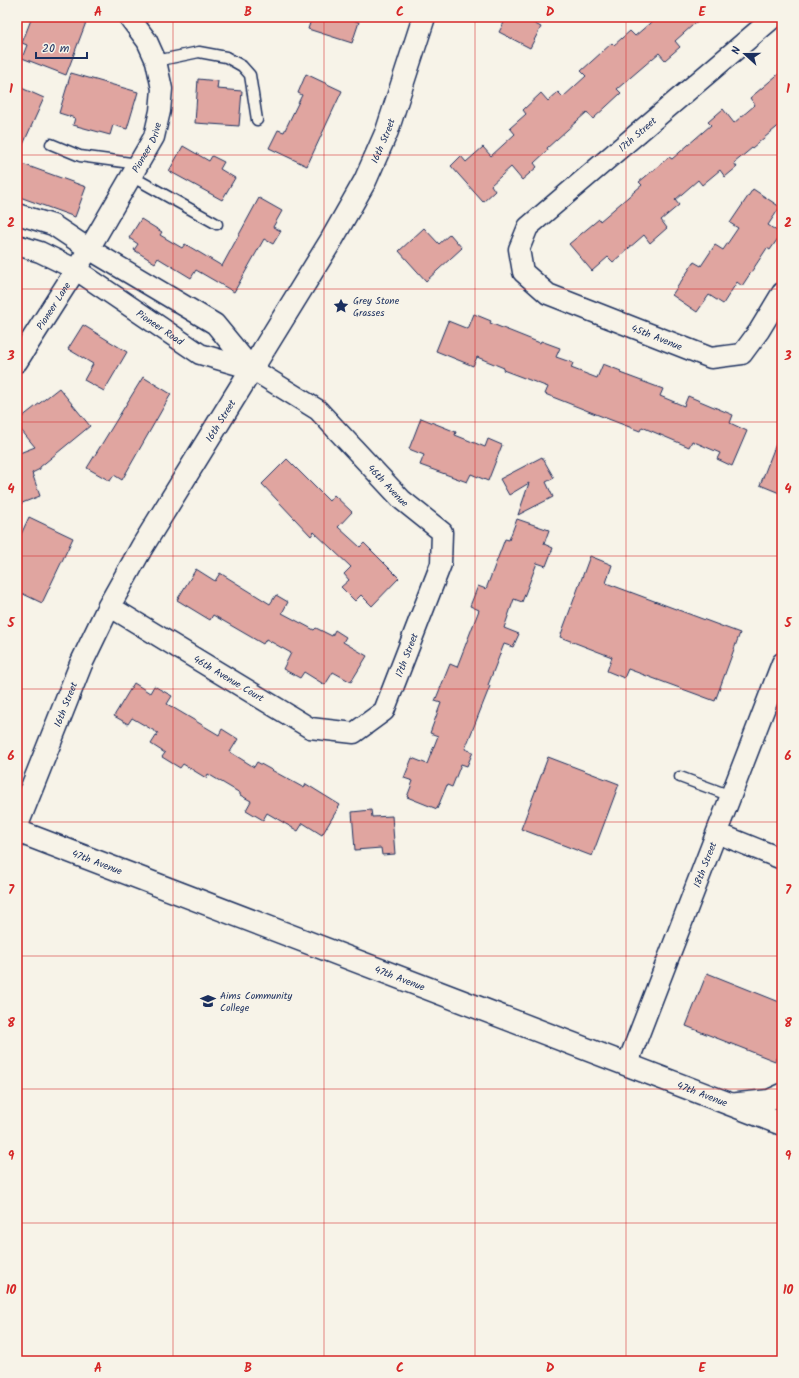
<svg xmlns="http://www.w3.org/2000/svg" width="799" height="1378" font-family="Kalam,sans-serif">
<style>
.building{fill:#e0a5a0;stroke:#1b2f5e}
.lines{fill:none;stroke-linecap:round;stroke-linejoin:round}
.service-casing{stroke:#1b2f5e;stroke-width:13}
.minor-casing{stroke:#1b2f5e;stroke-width:23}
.secondary-casing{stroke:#1b2f5e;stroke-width:25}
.service{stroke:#f7f3e8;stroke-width:10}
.minor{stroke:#f7f3e8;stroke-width:20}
.secondary{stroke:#f7f3e8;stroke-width:22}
.grid{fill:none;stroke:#d62828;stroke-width:1;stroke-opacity:0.55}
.labels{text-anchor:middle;stroke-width:4;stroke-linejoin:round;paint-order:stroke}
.street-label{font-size:10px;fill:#1b2f5e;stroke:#f7f3e8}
.poi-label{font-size:10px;fill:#1b2f5e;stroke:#f7f3e8;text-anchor:start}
.neatline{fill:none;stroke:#d62828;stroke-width:1.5}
.grid-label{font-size:13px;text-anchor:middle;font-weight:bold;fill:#d62828}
</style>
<rect width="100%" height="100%" fill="#f7f3e8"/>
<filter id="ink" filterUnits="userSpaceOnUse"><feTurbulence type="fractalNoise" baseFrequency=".025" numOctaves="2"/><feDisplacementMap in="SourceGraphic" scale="8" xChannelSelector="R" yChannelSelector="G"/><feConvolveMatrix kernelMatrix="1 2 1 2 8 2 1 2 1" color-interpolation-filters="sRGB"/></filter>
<g filter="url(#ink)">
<g class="building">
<path d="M32,17h56l-22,58 -44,-17 5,-13 -5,-2z"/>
<path d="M312,17h31l16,5 -7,21 -44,-14z"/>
<path d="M507,17h15l19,10 -11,21 -31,-16z"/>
<path d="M657,17h45l-27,24 5,6 -15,13 -6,-7 -42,36 4,4 -28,26 -6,-7 -40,36 1,2 -14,13 3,4 -15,13 -11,-13 -20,18 4,6 -12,11 -32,-36 10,-10 5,6 17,-15 8,9 24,-22 -5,-6 16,-14 -3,-4 18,-17 7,8 10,-9 5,5 23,-21 -5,-5 31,-28 2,2 16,-14 5,5z"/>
<path d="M782,71v52l-48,40 3,4 -12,10 -5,-7 -18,15 -4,-5 -23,20 4,5 -18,15 6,8 -17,15 -6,-8 -31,27 -5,-5 -16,14 -23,-27 30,-25 1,2 42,-36 -3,-3 30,-25 3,2 39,-34 -3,-3 15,-13 11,14 21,-18 -5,-7z"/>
<path d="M71,73l67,19 -11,37 -14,-4 -3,10 -37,-10 2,-7 -16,-5z"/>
<path d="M306,74l36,17 -35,75 -38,-18 9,-18 6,2 18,-37 -4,-2z"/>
<path d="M198,79l20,2 -1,8 25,2 -3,35 -44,-3z"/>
<path d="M17,86l27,12 -27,60z"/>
<path d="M183,146l26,15 3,-5 12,6 -4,7 15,9 -13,22 -53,-29z"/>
<path d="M17,162l69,25 -11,30 -58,-21z"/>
<path d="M753,189l27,18 -12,18 13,9 -11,16 -3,-2 -25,38 -5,-4 -14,22 -14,-9 -12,17 -25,-17 22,-33 7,4 14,-21 8,5 15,-22 -8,-5z"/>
<path d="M259,198l23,13 -9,16 8,4 -8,13 -9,-5 -30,53 -38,-22 -5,8 -33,-20 -3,5 -21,-13 4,-6 -9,-6 12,-19 21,13 -2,3 22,13 3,-4 37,22z"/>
<path d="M424,228l15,16 11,-10 12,14 -36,33 -27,-30z"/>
<path d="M474,314l17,7 -1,2 50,20 1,-2 19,7 -4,9 17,6 -2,5 26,10 6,-14 18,7 -1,2 43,16 -3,7 24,10 4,-10 45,19 -3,8 17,8 -15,35 -15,-7 3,-6 -28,-12 -3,6 -47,-20 -2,4 -29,-11 -66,-26 3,-7 -45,-17 1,-2 -27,-11 -4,9 -37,-15 12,-30 20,8z"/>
<path d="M83,325l44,27 -23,39 -20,-11 9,-16 -25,-15z"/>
<path d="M143,377l28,17 -49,86 -8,-5 -4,6 -23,-13z"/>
<path d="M59,388l31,38 -50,41v2l-8,4 8,23 -23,9v-51l18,-7 -18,-22v-4z"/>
<path d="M421,418l35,14 -1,3 30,12 3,-8 14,6 -14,36 -17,-7 -4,8 -47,-17 4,-10 -15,-6z"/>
<path d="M781,431h1v63l-22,-9z"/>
<path d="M542,457l12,21 -8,4 7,15 -35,18 11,-32 -20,12 -9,-16z"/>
<path d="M287,459l42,42 5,-6 18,17 -14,15 22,20 4,-4 35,35 -27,28 -11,-11 -6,6 -14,-14 8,-7 -5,-6 7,-7 -37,-35 -3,4 -49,-52z"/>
<path d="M29,517l44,21 -31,65 -25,-12v-48z"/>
<path d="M517,519l32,11 -5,14 9,4 -7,18 -9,-3 -15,39 -8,-3 -10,29 15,6 -6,13 -9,-3 -16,41 2,1 -25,63 8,3 -6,14 -6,-2 -9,23 -5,-2 -10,24 -30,-12 6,-16 -9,-3 8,-20 15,6 11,-28 -8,-3 11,-30 -6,-2 15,-37 7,3 22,-57 -9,-4 8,-20 8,3 19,-50 4,1z"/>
<path d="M590,556l22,9 -6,18 134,50 -25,68 -87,-32 -4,9 -17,-7 5,-14 -52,-20z"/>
<path d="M196,569l19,12 5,-8 50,31 6,-9 12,7 -6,11 32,17 2,-2 16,8 3,-6 11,7 -3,5 24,14 -16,26 -18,-10 -8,13 -21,-13 -4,6 -17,-9 8,-16 -25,-14 -3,5 -50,-29 -3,5 -33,-20z"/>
<path d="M134,683l16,10 4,-7 18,10 -5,8 52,31 3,-6 16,10 -8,13 24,15 3,-5 47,26 2,-4 34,21 -18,30 -19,-12 -5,8 -31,-18 -4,7 -17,-10 5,-9 -11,-6v-2l-32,-19 -2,4 -23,-14 -3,4 -18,-11 3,-4 -14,-9 7,-11 -26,-15 -4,6 -14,-8z"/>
<path d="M548,757l71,27 -27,72 -71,-27z"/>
<path d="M371,810l1,7 20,-1 3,38 -13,1 -1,-7 -26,2 -3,-38z"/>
<path d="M707,973l75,30v40l-7,18 -89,-35z"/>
</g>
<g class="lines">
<defs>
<g id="service">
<path d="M156,61l43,-9 27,5 16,9 8,9 7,45"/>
<path d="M51,144l29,12 58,8"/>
<path d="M131,176l86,48"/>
<path d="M680,777l51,19"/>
</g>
<g id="minor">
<path id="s1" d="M774,17l-246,210 -9,22 4,23 25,22 163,64 31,-4 17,-23 23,-38"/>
<path d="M17,214l36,11 36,24 126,75 37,45"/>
<path id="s2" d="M17,245l23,7 35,17 125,85 52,15 66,41 84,90 40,32 -1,32 -57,147 -30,22 -44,-5 -201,-122"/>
<path id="s3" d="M17,362l72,-113 65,-112 6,-26 2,-22 -6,-28 -9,-20 -18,-24"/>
<path d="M717,833l65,26"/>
<path id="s4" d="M627,1065l155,-402"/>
<path d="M728,1104l41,-4 13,-6"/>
</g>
<g id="secondary">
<path id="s5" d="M17,825l64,-161 28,-58 33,-59 190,-308 33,-58 22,-50 37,-114"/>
<path id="s6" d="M17,831l765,293"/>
</g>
</defs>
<use href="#service" class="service-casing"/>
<use href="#minor" class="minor-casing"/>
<use href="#secondary" class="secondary-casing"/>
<use href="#service" class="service"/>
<use href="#minor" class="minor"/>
<use href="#secondary" class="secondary"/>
</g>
</g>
<path class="grid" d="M173,17v1344M324,17v1344M475,17v1344M626,17v1344M17,155h765M17,289h765M17,422h765M17,556h765M17,689h765M17,822h765M17,956h765M17,1089h765M17,1223h765"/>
<defs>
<symbol id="sight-bare" viewBox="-9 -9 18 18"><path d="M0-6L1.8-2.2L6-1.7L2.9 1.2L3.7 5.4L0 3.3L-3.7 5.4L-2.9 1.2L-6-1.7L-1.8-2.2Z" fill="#1b2f5e" stroke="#f7f3e8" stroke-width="2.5" paint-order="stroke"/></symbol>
<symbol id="university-bare" viewBox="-9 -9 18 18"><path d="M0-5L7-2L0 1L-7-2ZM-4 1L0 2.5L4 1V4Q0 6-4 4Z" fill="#1b2f5e" stroke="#f7f3e8" stroke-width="2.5" paint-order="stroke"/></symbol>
</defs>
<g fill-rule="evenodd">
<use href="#sight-bare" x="330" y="295" width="22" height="22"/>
<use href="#university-bare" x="197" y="990" width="22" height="22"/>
</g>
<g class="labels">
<g class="street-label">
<text transform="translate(637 134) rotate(-41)" y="4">17th Street</text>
<text dy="4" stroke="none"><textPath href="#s5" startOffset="778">16th Street</textPath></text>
<text dy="4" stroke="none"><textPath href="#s3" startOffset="251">Pioneer Drive</textPath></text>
<text dy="4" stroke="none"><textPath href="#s3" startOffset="67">Pioneer Lane</textPath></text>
<text dy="4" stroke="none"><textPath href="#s2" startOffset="166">Pioneer Road</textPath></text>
<text dy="4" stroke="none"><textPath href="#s1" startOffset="521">45th Avenue</textPath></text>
<text dy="4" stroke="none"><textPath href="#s5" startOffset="454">16th Street</textPath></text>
<text dy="4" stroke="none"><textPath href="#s2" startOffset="449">46th Avenue</textPath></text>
<text transform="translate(406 655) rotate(-69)" y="4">17th Street</text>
<text transform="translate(229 678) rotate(31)" y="4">46th Avenue Court</text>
<text dy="4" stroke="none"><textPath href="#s5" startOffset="130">16th Street</textPath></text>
<text dy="4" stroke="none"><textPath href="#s6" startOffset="86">47th Avenue</textPath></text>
<text dy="4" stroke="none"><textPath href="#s4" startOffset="215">18th Street</textPath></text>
<text dy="4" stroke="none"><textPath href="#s6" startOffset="410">47th Avenue</textPath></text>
<text dy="4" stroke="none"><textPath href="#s6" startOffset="734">47th Avenue</textPath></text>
</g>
<g class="poi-label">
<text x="353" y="304">Grey Stone<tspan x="353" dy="12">Grasses</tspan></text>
<text x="220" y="999">Aims Community<tspan x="220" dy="12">College</tspan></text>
</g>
</g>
<rect width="799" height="1378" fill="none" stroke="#f7f3e8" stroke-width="44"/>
<g transform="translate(745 54) rotate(291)" stroke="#f7f3e8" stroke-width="3" paint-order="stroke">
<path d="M0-3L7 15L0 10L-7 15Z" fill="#1b2f5e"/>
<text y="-6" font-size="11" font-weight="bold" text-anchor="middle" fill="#1b2f5e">N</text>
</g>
<path d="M36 52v6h51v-6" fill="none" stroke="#1b2f5e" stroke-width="2"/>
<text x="42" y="52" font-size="12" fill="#1b2f5e" stroke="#f7f3e8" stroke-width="3" paint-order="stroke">20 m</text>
<rect x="22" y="22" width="755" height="1334" class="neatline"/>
<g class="grid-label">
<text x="98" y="16">A</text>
<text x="248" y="16">B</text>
<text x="400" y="16">C</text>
<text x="550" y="16">D</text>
<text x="702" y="16">E</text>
<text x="11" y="93">1</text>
<text x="788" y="93">1</text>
<text x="11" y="227">2</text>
<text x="788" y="227">2</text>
<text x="11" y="360">3</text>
<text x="788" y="360">3</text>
<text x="11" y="493">4</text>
<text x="788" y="493">4</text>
<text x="11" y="627">5</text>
<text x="788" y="627">5</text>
<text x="11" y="760">6</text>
<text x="788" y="760">6</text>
<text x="11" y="894">7</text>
<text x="788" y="894">7</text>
<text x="11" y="1027">8</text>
<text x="788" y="1027">8</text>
<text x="11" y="1160">9</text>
<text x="788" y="1160">9</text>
<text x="11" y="1294">10</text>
<text x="788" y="1294">10</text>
<text x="98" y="1372">A</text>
<text x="248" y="1372">B</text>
<text x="400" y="1372">C</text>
<text x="550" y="1372">D</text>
<text x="702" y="1372">E</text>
</g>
</svg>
